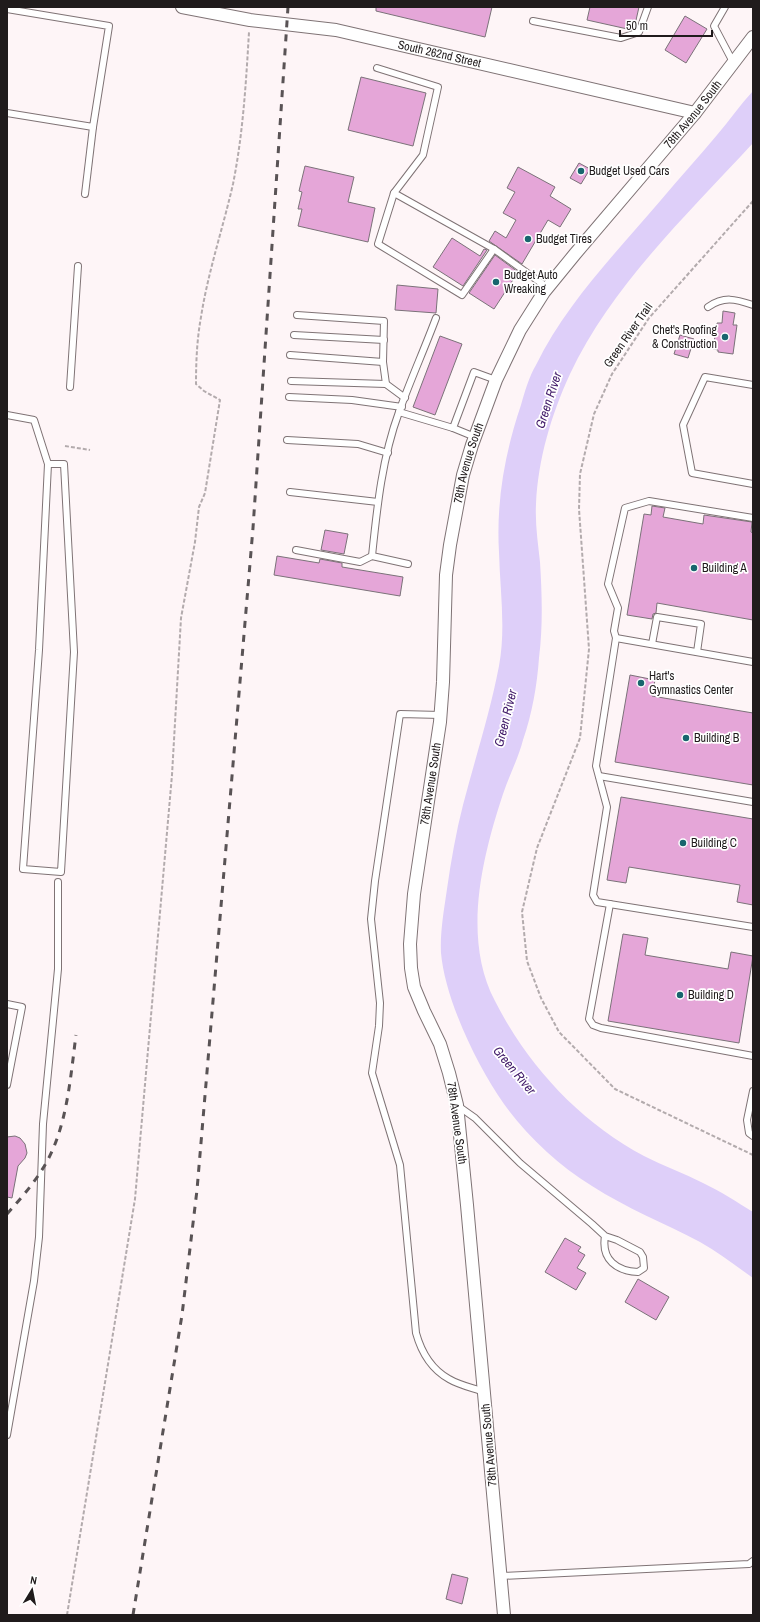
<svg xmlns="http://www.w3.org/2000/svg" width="760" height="1622" font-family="'Archivo Narrow',sans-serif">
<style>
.water{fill:#decff9}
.building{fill:#e5a6d8;stroke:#7b7279}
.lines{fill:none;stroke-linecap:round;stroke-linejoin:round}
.service-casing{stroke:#7f7375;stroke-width:8}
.minor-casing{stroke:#7f7375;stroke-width:14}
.path{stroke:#b3abad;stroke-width:2;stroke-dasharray:4 2;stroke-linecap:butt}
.service{stroke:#fff;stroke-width:6}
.minor{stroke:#fff;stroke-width:12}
.rail{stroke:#595355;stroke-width:3;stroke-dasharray:7 7;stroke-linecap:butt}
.poi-dot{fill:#18656e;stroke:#fff;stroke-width:1.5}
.labels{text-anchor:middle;stroke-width:3.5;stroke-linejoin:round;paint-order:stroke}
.street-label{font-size:12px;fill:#201b1c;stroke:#fff}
.poi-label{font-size:12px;fill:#201b1c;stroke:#fff;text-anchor:start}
.water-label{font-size:13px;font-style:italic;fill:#431d6b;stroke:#fff}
</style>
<rect width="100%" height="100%" fill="#fef5f7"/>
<path class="water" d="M753,91v52c-66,72 -141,142 -183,231 -19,41 -32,86 -34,130 -1,20 2,39 4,58 2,32 3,64 -1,96 -2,28 -7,56 -16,82 -5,19 -14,36 -20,54 -21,64 -41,144 -8,207 33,65 85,121 149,155 19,10 40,17 59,27 17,8 34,19 50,29v66c-17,-12 -34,-25 -53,-36 -36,-19 -74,-34 -108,-56 -34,-21 -65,-50 -88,-82 -27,-38 -59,-105 -63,-151 -1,-21 3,-43 6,-64 4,-28 9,-57 16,-84 12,-46 27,-92 36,-139 7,-38 1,-75 0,-114 -3,-50 6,-100 22,-147 4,-14 8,-28 15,-40 31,-63 80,-112 125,-165 18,-22 38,-43 56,-65 12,-14 23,-30 36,-44z"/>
<g class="building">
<path d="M376,7h116l-7,30 -109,-26z"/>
<path d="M590,7h49l-5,22 -2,1 -45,-10z"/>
<path d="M685,16l22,13 -21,34 -21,-13z"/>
<path d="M361,77l65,16 -13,53 -65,-16z"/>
<path d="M579,163l11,6 -9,15 -11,-6z"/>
<path d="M305,166l49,11 -6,25 27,6 -7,34 -70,-16 4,-17h-4l4,-17 -3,-1z"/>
<path d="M518,167l37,20 -5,9 21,13 -11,18 -12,-7 -26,44 -33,-23 6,-10 11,7 10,-18 -13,-7 12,-21 -8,-4z"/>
<path d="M452,238l28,18 4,-7 3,1 -24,36 -30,-19z"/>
<path d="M495,255l23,17 -24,37 -25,-16z"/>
<path d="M397,285l41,4 -2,24 -41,-3z"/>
<path d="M723,311l12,2 -2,12h4l-4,29 -15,-2v-2l-5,-1 4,-26h5z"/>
<path d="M680,335l14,4 -6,19 -14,-4z"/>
<path d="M440,336l22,8 -27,71 -22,-8z"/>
<path d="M652,506l13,2 -2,9 40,7 1,-9 48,7 -1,10 2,1v87l-96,-17 -1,10 -3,1 -1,5 -25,-4 17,-101 7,1z"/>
<path d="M325,530l23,4 -4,20 -23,-4z"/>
<path d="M277,556l42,7 1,-4 22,4v4l61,10 -3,19 -126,-21z"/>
<path d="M630,675l25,5 -3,16 101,17v72l-138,-23z"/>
<path d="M621,797l132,22v86l-16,-3 3,-17 -111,-18 -3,16 -19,-3z"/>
<path d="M623,934l25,4 -3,17 83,14 3,-17 22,4 -14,87 -131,-22z"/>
<path d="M15,1136l5,2 5,6 2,9 -2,5 -7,8 -6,32 -5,-1v-60z"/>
<path d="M565,1238l16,9 -3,4 7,4 -8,13 9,5 -10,17 -31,-18z"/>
<path d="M638,1279l31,18 -13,23 -31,-18z"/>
<path d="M452,1574l16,4 -6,26 -16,-5z"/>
</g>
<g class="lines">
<defs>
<g id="service">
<path d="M725,7l-11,19 19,36"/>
<path d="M7,9l102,17 -16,101 -86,-14"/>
<path d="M533,21l88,17 18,-6 9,-25"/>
<path d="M377,68l61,19 -15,68 -29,38 100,56 54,39"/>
<path d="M394,193l-16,51 84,51 32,-46"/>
<path d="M85,194l8,-67"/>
<path d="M708,307c16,-11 27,-8 45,-2"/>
<path d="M297,315l87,6 -1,41 3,22 19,14"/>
<path d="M294,335l90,5"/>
<path d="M290,355l93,7"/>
<path d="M291,381l95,3"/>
<path d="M753,385l-48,-8 -22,48 9,48 61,11"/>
<path d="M70,387l8,-121"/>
<path d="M289,397l63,3 50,7"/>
<path d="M399,412l54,16"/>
<path d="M7,415l27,5 14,44 -9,186 -16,219 38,3 13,-220 -10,-188h-16"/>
<path d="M475,437l-22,-9 21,-56 22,8"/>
<path d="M287,440l71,4 30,9"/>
<path d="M290,492l88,10"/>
<path d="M753,518l-104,-17 -24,7 -17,76 10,24 -4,23 2,7 -20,128 11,41 -14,88 4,7 156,25"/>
<path d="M296,550l64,12 12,-6 36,8"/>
<path d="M372,556c5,-48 10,-98 27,-144 11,-31 25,-62 37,-94"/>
<path d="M616,638l137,24"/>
<path d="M652,644l5,-27 44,7 -4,28"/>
<path d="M441,715l-41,-1 -25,167 -4,38 9,84 -1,23 -7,47 28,92 16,168c5,18 15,36 33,46 10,6 24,9 35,13"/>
<path d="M599,776l154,26"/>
<path d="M610,904l-21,115 4,6 8,3 152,28"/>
<path d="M7,1004l15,3 -15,78"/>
<path d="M753,1091l-6,29 2,13 4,3"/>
<path d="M458,1106l17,12 45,45 72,61 13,12 12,4 23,12 3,5 1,11 -6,4c-21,-1 -37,-12 -33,-36"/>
<path d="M7,1435l27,-154 5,-44 4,-113 15,-155v-87"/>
<path d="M501,1576l248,-12 4,-3"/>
</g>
<g id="minor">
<path id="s1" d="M182,7l68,13 86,10 359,83"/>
<path id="s2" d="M504,1615l-37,-410 -10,-100 -8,-32 -9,-29 -16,-33 -10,-24 -3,-19 -1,-24 4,-50 26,-172 3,-40 3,-107 4,-30 13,-70 9,-30 24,-65 24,-50 24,-38 31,-38 120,-141 58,-76"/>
</g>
</defs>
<use href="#service" class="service-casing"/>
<use href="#minor" class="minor-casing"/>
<g class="path">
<path d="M753,201l-104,117 -37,56 -18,40 -14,60 -1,35 10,140 -9,89 -43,110 -15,64 5,49 14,37 18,34 56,57 138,66"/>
<path d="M65,446l25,4"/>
<path d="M67,1615l68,-416 37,-424 9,-157 14,-76 4,-35 6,-14 15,-93 -16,-9 -8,-7c0,-23 1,-45 5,-67 7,-45 22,-89 32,-133 10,-50 13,-101 16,-152"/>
</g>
<use href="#service" class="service"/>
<use href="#minor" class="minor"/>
<g class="rail">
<path d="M7,1214c17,-19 36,-41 46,-65 15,-35 18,-76 23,-114"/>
<path d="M133,1615l49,-300 15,-125 56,-662 35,-521"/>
</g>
</g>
<g class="poi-dot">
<circle cx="581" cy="171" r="4"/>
<circle cx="528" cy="239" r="4"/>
<circle cx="496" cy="282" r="4"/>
<circle cx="725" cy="337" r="4"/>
<circle cx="694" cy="568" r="4"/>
<circle cx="641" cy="683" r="4"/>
<circle cx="686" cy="738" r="4"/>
<circle cx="683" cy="843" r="4"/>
<circle cx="680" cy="995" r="4"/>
</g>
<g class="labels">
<g class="street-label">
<text dy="4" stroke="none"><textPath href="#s1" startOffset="262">South 262nd Street</textPath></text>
<text dy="4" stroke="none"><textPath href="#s2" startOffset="1587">78th Avenue South</textPath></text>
<text transform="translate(628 335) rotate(-55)" y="4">Green River Trail</text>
<text dy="4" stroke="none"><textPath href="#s2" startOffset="1167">78th Avenue South</textPath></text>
<text dy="4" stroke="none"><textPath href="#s2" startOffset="843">78th Avenue South</textPath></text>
<text transform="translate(457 1123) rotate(82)" y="4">78th Avenue South</text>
<text transform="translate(489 1445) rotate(-95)" y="4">78th Avenue South</text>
</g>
<g class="poi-label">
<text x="589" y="175">Budget Used Cars</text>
<text x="536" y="243">Budget Tires</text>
<text x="504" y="279">Budget Auto<tspan x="504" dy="14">Wreaking</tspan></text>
<text x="717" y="334" text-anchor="end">Chet's Roofing<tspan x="717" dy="14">&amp; Construction</tspan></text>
<text x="702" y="572">Building A</text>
<text x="649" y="680">Hart's<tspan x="649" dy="14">Gymnastics Center</tspan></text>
<text x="694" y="742">Building B</text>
<text x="691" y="847">Building C</text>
<text x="688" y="999">Building D</text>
</g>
<g class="water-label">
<text transform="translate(548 400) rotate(-72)" y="5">Green River</text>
<text transform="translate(505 718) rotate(-76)" y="5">Green River</text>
<text transform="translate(515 1070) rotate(50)" y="5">Green River</text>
</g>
</g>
<rect width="760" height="1622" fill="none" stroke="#201b1c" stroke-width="16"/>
<g transform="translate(32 1590) rotate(10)" stroke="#ffffff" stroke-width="3" paint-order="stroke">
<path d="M0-3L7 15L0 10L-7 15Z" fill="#201b1c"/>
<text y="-6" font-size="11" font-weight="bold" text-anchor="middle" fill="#201b1c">N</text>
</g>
<path d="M620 30v6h92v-6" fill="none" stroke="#201b1c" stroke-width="2"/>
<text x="626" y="30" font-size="12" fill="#201b1c" stroke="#ffffff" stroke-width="3" paint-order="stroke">50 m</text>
</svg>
